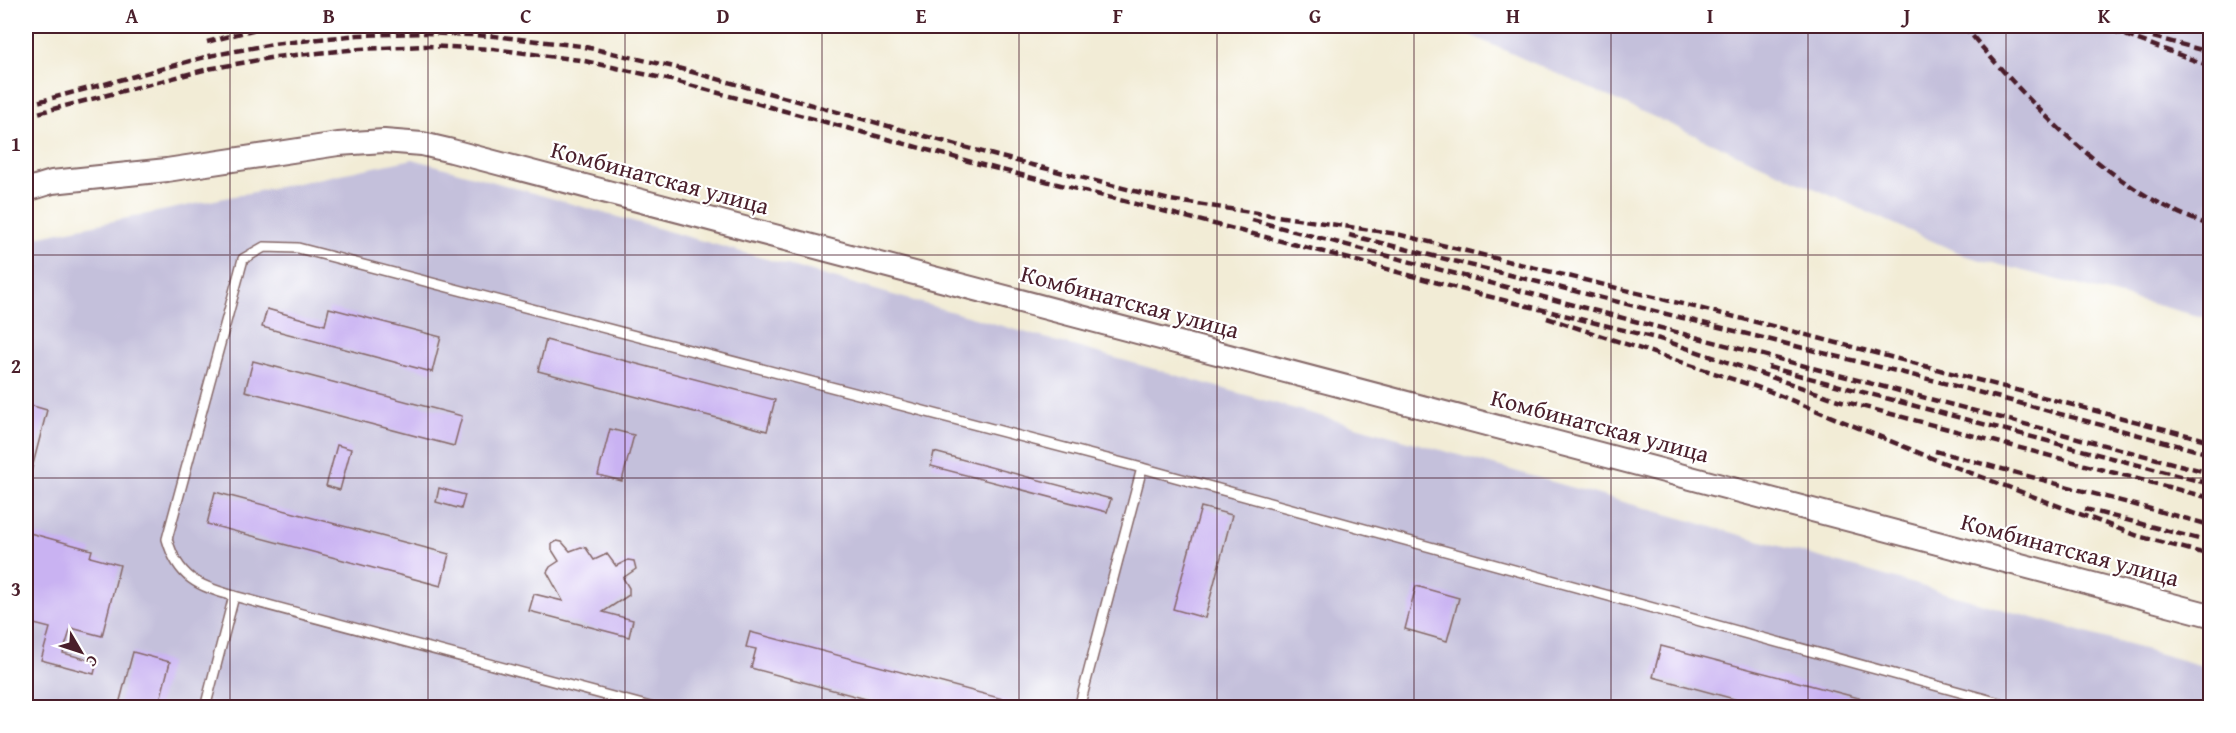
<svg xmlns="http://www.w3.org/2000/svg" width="2236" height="733" font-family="'Gentium Book Plus',serif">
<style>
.industrial{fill:#c4c0db}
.building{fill:#c9b2f2}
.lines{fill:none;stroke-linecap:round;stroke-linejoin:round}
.service-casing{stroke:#856767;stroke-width:12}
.tertiary-casing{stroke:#856767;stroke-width:26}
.service{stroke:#fff;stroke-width:9}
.tertiary{stroke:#fff;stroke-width:22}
.rail{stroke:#4a1f2b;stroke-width:4.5;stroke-dasharray:9 4.5;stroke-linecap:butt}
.grid{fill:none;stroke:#4a1f2b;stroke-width:1.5;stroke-opacity:0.55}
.labels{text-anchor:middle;stroke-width:4.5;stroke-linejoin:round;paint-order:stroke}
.street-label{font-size:24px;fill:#4a1f2b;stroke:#fff}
.neatline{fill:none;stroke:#4a1f2b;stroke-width:2}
.grid-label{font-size:20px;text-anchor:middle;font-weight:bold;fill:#4a1f2b}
</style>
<rect width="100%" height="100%" fill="#fff"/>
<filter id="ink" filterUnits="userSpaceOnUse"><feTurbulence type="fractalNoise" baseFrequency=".0167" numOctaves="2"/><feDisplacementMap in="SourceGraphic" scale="12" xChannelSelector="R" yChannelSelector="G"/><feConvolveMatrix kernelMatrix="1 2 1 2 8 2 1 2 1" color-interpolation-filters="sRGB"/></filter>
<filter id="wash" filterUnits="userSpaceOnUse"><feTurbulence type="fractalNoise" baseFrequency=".008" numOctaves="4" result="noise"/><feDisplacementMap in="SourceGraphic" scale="24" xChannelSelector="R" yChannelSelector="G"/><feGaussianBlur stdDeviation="1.35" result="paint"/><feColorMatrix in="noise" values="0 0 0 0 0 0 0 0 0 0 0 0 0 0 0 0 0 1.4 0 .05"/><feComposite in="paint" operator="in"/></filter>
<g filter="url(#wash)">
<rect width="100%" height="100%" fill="#f2ecd6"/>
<g class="industrial">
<path d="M1450,26h760v293l-244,-63z"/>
<path d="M413,159l1797,509v39h-2184v-468z"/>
</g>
<g id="blocks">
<g class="building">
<path d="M329,308l112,29 -9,35 -170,-45 5,-18 58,16z"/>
<path d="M546,340l229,60 -8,31 -229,-60z"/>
<path d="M253,361l209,55 -8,30 -209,-55z"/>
<path d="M26,404l21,6 -17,66 -4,-1z"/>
<path d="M610,429l24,6 -12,46 -24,-6z"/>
<path d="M337,445l14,4 -11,41 -14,-4z"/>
<path d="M934,452l177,47 -4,13 -176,-46z"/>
<path d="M439,488l26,7 -4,14 -25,-7z"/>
<path d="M215,492l234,62 -8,32 -234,-62z"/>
<path d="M1201,507l31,8 -27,103 -32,-9z"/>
<path d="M26,532l66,18 -2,7 30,8 -18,71 -31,-8 -8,25 34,9 -3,12 -53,-14 9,-32 -24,-6z"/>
<path d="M557,541l5,1 8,9 11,-4 5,1 8,12 13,-6 9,12 12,-6 6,1 2,8 -13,9 6,10v7l-26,17 30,8 -4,17 -100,-26 5,-17 29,7 -16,-29 3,-5 9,-6 -7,-11v-6z"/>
<path d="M1416,586l43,12 -12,43 -42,-12z"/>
<path d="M750,632l268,71v5h-119l-148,-40 5,-19 -10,-2z"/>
<path d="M1661,646l217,57v5h-111l-114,-31z"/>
<path d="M133,652l37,10 -12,46h-40z"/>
</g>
</g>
</g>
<g filter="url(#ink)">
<use href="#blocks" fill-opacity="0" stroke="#856767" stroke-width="1.5"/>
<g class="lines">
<defs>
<g id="service">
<path d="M205,708l29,-112"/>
<path d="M654,708l-420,-112c-36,-10 -56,-18 -67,-57l76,-280 21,-12 34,1 844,220 876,240"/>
<path d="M1079,708l63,-240"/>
</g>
<path id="tertiary" d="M26,190l26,-8 115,-12 171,-26 46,-3 38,3 30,7 1758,464"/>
</defs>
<use href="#service" class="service-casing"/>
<use href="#tertiary" class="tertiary-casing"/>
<use href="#service" class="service"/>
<use href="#tertiary" class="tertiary"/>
<g class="rail">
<path d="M1964,26c65,77 147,167 246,199"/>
<path d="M2100,26l110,40"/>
<path d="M2153,37l57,15"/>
<path d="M207,42l60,-16"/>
<path d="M26,105l183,-49 64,-12 85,-9 67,-2 69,3 87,10 93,21 323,89 173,44 227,34 383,94 430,113"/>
<path d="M26,116l182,-47 67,-12 85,-8 66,-3 67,3 87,11 91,20 319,87 330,84 159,43 181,45 178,61 372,98"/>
<path d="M1252,220l958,253"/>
<path d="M1349,235l595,148 266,71"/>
<path d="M1547,318l222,73 165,68 204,77 72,19"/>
<path d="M1768,367l442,117"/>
<path d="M1935,451l275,74"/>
<path d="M2085,509l125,33"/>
</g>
</g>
</g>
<path class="grid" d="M230,26v682M428,26v682M625,26v682M822,26v682M1019,26v682M1217,26v682M1414,26v682M1611,26v682M1808,26v682M2006,26v682M26,255h2184M26,478h2184"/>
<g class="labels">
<g class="street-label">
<text transform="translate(660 178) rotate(15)" y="8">Комбинатская улица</text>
<text transform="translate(1130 302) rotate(15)" y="8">Комбинатская улица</text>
<text transform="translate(1600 426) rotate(15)" y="8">Комбинатская улица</text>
<text transform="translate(2070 550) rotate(15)" y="8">Комбинатская улица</text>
</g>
</g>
<rect width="2236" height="733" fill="none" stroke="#fff" stroke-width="66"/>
<g transform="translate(81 652) rotate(129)" stroke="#ffffff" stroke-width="4.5" paint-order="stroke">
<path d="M0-4.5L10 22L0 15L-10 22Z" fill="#4a1f2b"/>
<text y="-9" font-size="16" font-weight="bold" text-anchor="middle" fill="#4a1f2b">С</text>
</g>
<rect x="33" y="33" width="2170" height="667" class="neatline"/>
<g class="grid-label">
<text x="132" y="23">A</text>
<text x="329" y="23">B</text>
<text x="526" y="23">C</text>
<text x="723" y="23">D</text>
<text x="921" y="23">E</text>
<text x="1118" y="23">F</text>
<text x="1315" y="23">G</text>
<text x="1513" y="23">H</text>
<text x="1710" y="23">I</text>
<text x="1907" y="23">J</text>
<text x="2104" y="23">K</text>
<text x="16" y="151">1</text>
<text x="16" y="373">2</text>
<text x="16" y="596">3</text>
</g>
</svg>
